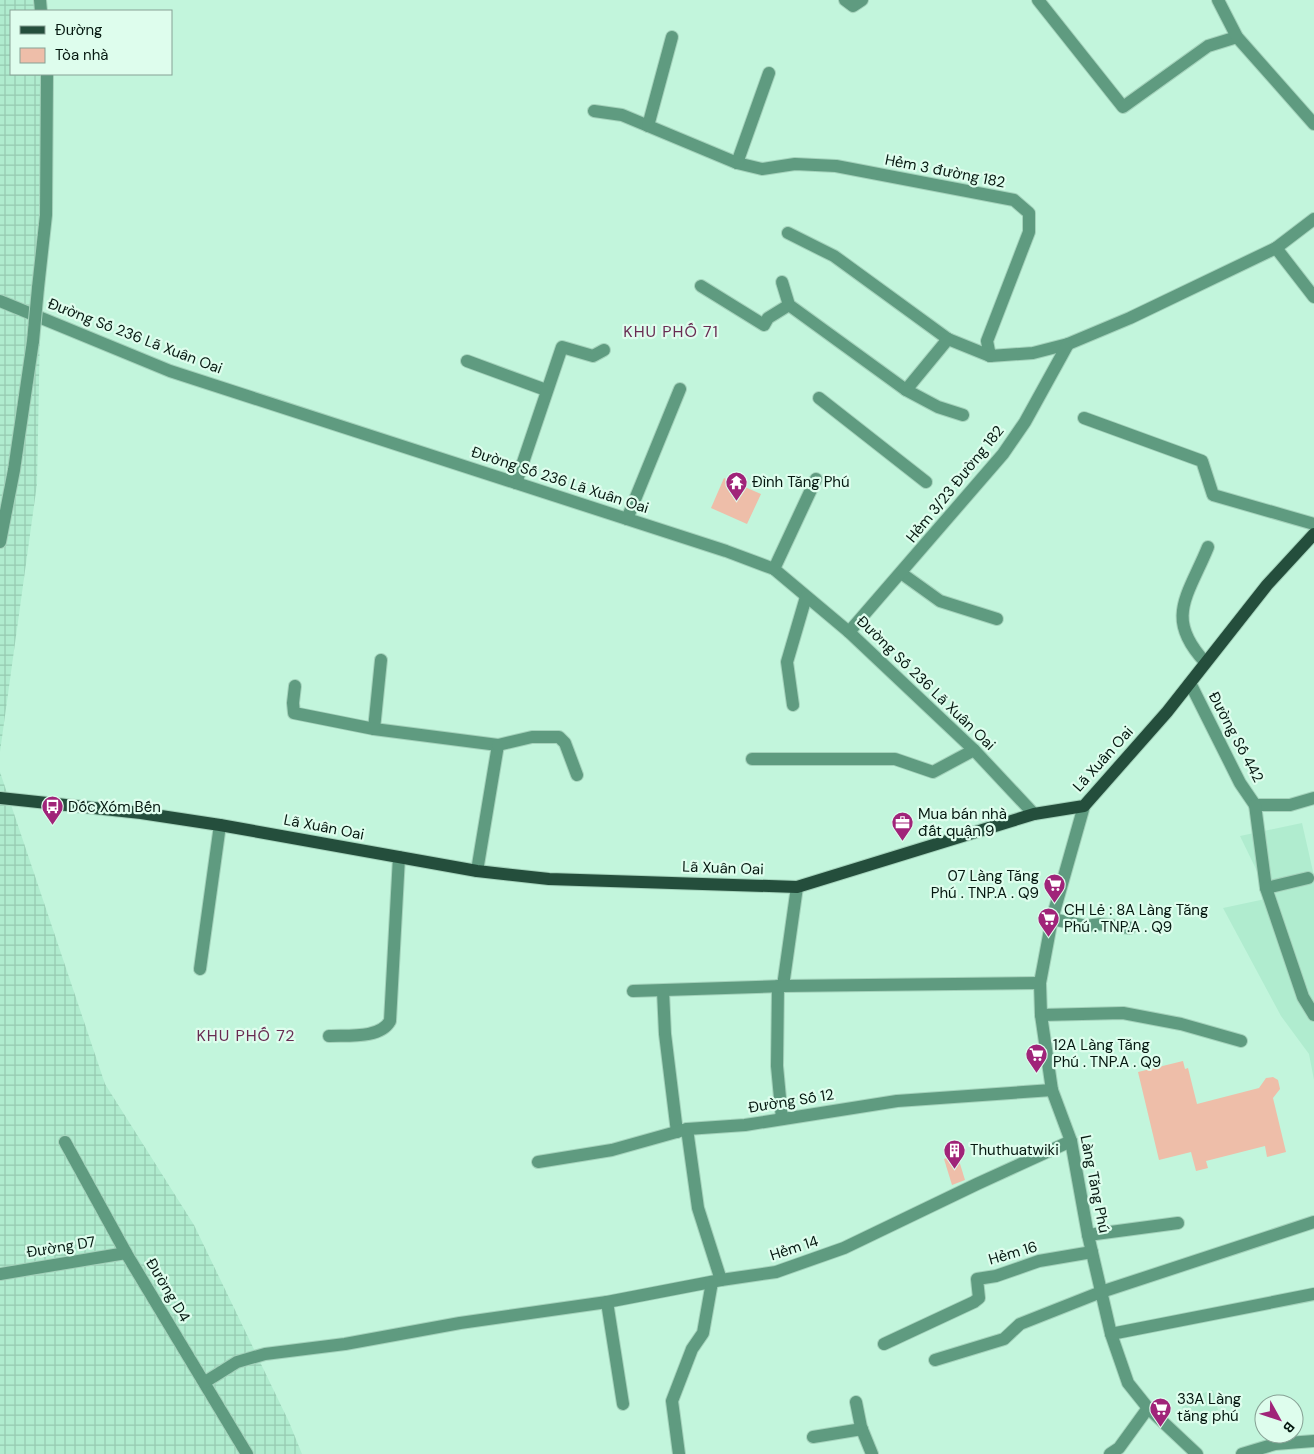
<svg xmlns="http://www.w3.org/2000/svg" width="1314" height="1454" font-family="'DM Sans',sans-serif">
<style>
.built{fill:#b0eccf}
.industrial{fill:url(#industrial-grid)}
.building{fill:#eebea9}
.lines{fill:none;stroke-linecap:round;stroke-linejoin:round}
.minor-casing{stroke:#a4d2bb;stroke-width:14}
.major-casing{stroke:#a4d2bb;stroke-width:14}
.minor{stroke:#5f9b80;stroke-width:12}
.major{stroke:#244e3c;stroke-width:12}
.minor-bridge-casing{stroke:#a4d2bb;stroke-width:14;stroke-linecap:butt}
.minor-bridge{stroke:#5f9b80;stroke-width:12}
.labels{text-anchor:middle;stroke-width:4.5;stroke-linejoin:round;paint-order:stroke}
.street-label{font-size:15px;fill:#051810;stroke:#defded}
.poi-label{font-size:15px;fill:#051810;stroke:#defded;text-anchor:start}
.neighbourhood-label{font-size:16px;letter-spacing:1px;fill:#682b52;stroke:#defded}
</style>
<defs>
<pattern id="industrial-grid" width="8" height="8" patternUnits="userSpaceOnUse" patternTransform="scale(1.25)"><rect width="8" height="8" fill="#b0eccf"/><path d="M0 4h8M4 0v8" fill="none" stroke="#96cab1"/></pattern>
</defs>
<rect width="100%" height="100%" fill="#c2f5dc"/>
<g class="built">
<path d="M1302,823l12,53v204l-5,-26 -28,-38 -58,-108 47,-10 -30,-62z"/>
<path d="M1213,1390l5,20 -29,11 -10,-20z"/>
</g>
<g class="industrial">
<path d="M0,0h46v11h-35v63h34l-8,410 -37,268z"/>
<path d="M0,772l105,312 89,141 95,197 13,32h-302z"/>
</g>
<g class="building">
<path d="M724,478l37,16 -14,30 -36,-16z"/>
<path d="M1183,1061l2,8 3,-1 9,36 62,-16 7,-10 7,-1 5,3 2,9 -7,9 13,54 -19,5 -2,-11 -59,15 2,7 -12,3 -5,-19 -32,8 -21,-88z"/>
<path d="M957,1154l8,26 -13,5 -8,-26z"/>
</g>
<g class="lines">
<defs>
<g id="minor">
<path d="M40,0l1,11"/>
<path d="M845,0l8,6 9,-6"/>
<path d="M1038,0l85,107 85,-61 29,-9"/>
<path d="M1218,0l19,37 77,87"/>
<path d="M594,111l28,4 115,48 25,6 33,-5 41,2 178,34 15,13v19l-42,109 3,15 43,-3 35,-9 62,-26 146,-70 38,-29"/>
<path d="M648,126l24,-89"/>
<path d="M737,163l32,-90"/>
<path d="M788,233l46,23 114,83 42,17"/>
<path d="M1276,248l38,49"/>
<path d="M782,282l7,23 117,85 42,-51"/>
<path d="M701,286l63,39 4,-7 21,-13"/>
<path d="M38,288l8,-73 1,-141"/>
<path d="M0,301l170,70 556,180 48,18 75,63 125,118 60,64"/>
<path d="M467,361l79,29"/>
<path d="M906,390l32,17 25,8"/>
<path d="M819,398l107,84"/>
<path d="M1084,418l118,43 11,34 101,29"/>
<path d="M516,483l46,-136 31,9 11,-6"/>
<path d="M627,519l53,-130"/>
<path d="M0,542l14,-72 19,-129"/>
<path d="M774,569l42,-90"/>
<path d="M901,573l39,28 57,18"/>
<path d="M849,632l154,-178 22,-32 43,-78"/>
<path d="M381,660l-7,69 124,16 -21,126"/>
<path d="M1205,662c-41,-44 -17,-66 3,-115"/>
<path d="M1190,683l50,100 15,22h35l24,-7"/>
<path d="M295,686l-2,17 1,10 80,16"/>
<path d="M793,705l-6,-43 19,-65"/>
<path d="M498,745l34,-8h27l6,6 12,32"/>
<path d="M752,759h143l38,13 41,-22"/>
<path d="M1255,805l11,83 42,-10"/>
<path d="M1084,806l-32,113 -12,64 1,32 11,75 19,51 17,94 23,99 17,49 20,25 49,46"/>
<path d="M1266,888l37,109 11,18"/>
<path d="M1052,919l34,7 15,-2 29,4"/>
<path d="M200,969l20,-144"/>
<path d="M778,986l-1,80 5,53"/>
<path d="M783,986l14,-99"/>
<path d="M633,991l150,-5 257,-3"/>
<path d="M663,991l2,43 12,98"/>
<path d="M1041,1015l82,-2 58,11 60,17"/>
<path d="M329,1036c18,-1 51,3 61,-15l9,-164"/>
<path d="M687,1129l11,79 23,72"/>
<path d="M65,1142l61,111 121,201"/>
<path d="M538,1162l74,-12 75,-21 58,-4 152,-24 155,-11"/>
<path d="M1088,1235l90,-12"/>
<path d="M0,1274l126,-21"/>
<path d="M1111,1334l203,-40"/>
<path d="M884,1344l90,-42 5,-4 -2,-19 19,-3 43,-15 53,-9"/>
<path d="M935,1360l69,-21 16,-15 81,-32 213,-70"/>
<path d="M205,1382l32,-20 28,-8 80,-10 115,-21 147,-21"/>
<path d="M856,1402l5,25 11,27"/>
<path d="M623,1404l-16,-102 114,-22 55,-8 68,-24 133,-64 94,-43"/>
<path d="M813,1437l49,-8"/>
<path d="M679,1454l-7,-53 20,-52 11,-16 9,-51"/>
<path d="M1110,1454l9,-6 29,-40"/>
<path d="M1242,1454l33,-10 39,-3"/>
</g>
<path id="major" d="M0,798l141,15 79,12 257,46 72,8 248,8 237,-73 50,-8 83,-94 100,-127 47,-51"/>
</defs>
<use href="#minor" class="minor-casing"/>
<use href="#major" class="major-casing"/>
<use href="#minor" class="minor"/>
<use href="#major" class="major"/>
<defs>
<path id="minor-bridge" d="M33,341l5,-53"/>
</defs>
<use href="#minor-bridge" class="minor-bridge-casing"/>
<use href="#minor-bridge" class="minor-bridge"/>
</g>
<defs>
<symbol id="temple-pin" viewBox="-11 -11 22 30"><path d="M0 17L-7.5 6A9.5 9.5 0 1 1 7.5 6Z" fill="#a02479" stroke="#defded"/><path d="M0-6L5-2H3V0L6.5 2.5H4V6H1.5V3h-3V6H-4V2.5H-6.5L-3 0V-2H-5Z" fill="#fff"/></symbol>
<symbol id="bus-pin" viewBox="-11 -11 22 30"><path d="M0 17L-7.5 6A9.5 9.5 0 1 1 7.5 6Z" fill="#a02479" stroke="#defded"/><path d="M-5-6H5V4H4V6H2V4H-2V6H-4V4H-5ZM-3.5-4V0h7V-4ZM-3.5 1.2v1.5H-2V1.2ZM2 1.2v1.5H3.5V1.2Z" fill="#fff"/></symbol>
<symbol id="office-pin" viewBox="-11 -11 22 30"><path d="M0 17L-7.5 6A9.5 9.5 0 1 1 7.5 6Z" fill="#a02479" stroke="#defded"/><path d="M-6-3h4V-5.5h4V-3h4V5H-6ZM-1-4.5V-3h2v-1.5ZM-6 0V1H6V0Z" fill="#fff"/></symbol>
<symbol id="supermarket-pin" viewBox="-11 -11 22 30"><path d="M0 17L-7.5 6A9.5 9.5 0 1 1 7.5 6Z" fill="#a02479" stroke="#defded"/><path d="M-6-5.5h2.5l.6 2H6L4.5 2H-2.5L-4.4-4H-6ZM-1.5 3.2a1.3 1.3 0 1 0 .1 0ZM3 3.2a1.3 1.3 0 1 0 .1 0Z" fill="#fff"/></symbol>
<symbol id="building-pin" viewBox="-11 -11 22 30"><path d="M0 17L-7.5 6A9.5 9.5 0 1 1 7.5 6Z" fill="#a02479" stroke="#defded"/><path d="M-4-6H4V6H1V3H-1V6H-4ZM-2.5-4.3h1.7v1.8h-1.7ZM.8-4.3h1.7v1.8H.8ZM-2.5-1h1.7V.8h-1.7ZM.8-1h1.7V.8H.8Z" fill="#fff"/></symbol>
</defs>
<g fill-rule="evenodd">
<use href="#temple-pin" x="724" y="470" width="25" height="34"/>
<use href="#bus-pin" x="40" y="794" width="25" height="34"/>
<use href="#office-pin" x="890" y="810" width="25" height="34"/>
<use href="#supermarket-pin" x="1042" y="872" width="25" height="34"/>
<use href="#supermarket-pin" x="1036" y="906" width="25" height="34"/>
<use href="#supermarket-pin" x="1024" y="1042" width="25" height="34"/>
<use href="#building-pin" x="942" y="1138" width="25" height="34"/>
<use href="#supermarket-pin" x="1148" y="1396" width="25" height="34"/>
</g>
<g class="labels">
<g class="street-label">
<text transform="translate(945 171) rotate(11)" y="5">Hẻm 3 đường 182</text>
<text transform="translate(135 336) rotate(21)" y="5">Đường Số 236 Lã Xuân Oai</text>
<text transform="translate(560 480) rotate(18)" y="5">Đường Số 236 Lã Xuân Oai</text>
<text transform="translate(955 484) rotate(-51)" y="5">Hẻm 3/23 Đường 182</text>
<text transform="translate(926 683) rotate(44)" y="5">Đường Số 236 Lã Xuân Oai</text>
<text transform="translate(1236 737) rotate(62)" y="5">Đường Số 442</text>
<text transform="translate(1103 759) rotate(-48)" y="5">Lã Xuân Oai</text>
<text transform="translate(324 827) rotate(11)" y="5">Lã Xuân Oai</text>
<text transform="translate(723 868) rotate(2)" y="5">Lã Xuân Oai</text>
<text transform="translate(791 1101) rotate(-9)" y="5">Đường Số 12</text>
<text transform="translate(1095 1184) rotate(79)" y="5">Làng Tăng Phú</text>
<text transform="translate(61 1247) rotate(-9)" y="5">Đường D7</text>
<text transform="translate(794 1248) rotate(-18)" y="5">Hẻm 14</text>
<text transform="translate(1013 1253) rotate(-16)" y="5">Hẻm 16</text>
<text transform="translate(168 1290) rotate(59)" y="5">Đường D4</text>
</g>
<g class="poi-label">
<text x="752" y="487">Đình Tăng Phú</text>
<text x="68" y="812">Dốc Xóm Bến</text>
<text x="918" y="819">Mua bán nhà<tspan x="918" dy="17">đất quận 9</tspan></text>
<text x="1039" y="881" text-anchor="end">07 Làng Tăng<tspan x="1039" dy="17">Phú . TNP.A . Q9</tspan></text>
<text x="1064" y="915">CH Lẻ : 8A Làng Tăng<tspan x="1064" dy="17">Phú . TNP.A . Q9</tspan></text>
<text x="1053" y="1050">12A Làng Tăng<tspan x="1053" dy="17">Phú . TNP.A . Q9</tspan></text>
<text x="970" y="1155">Thuthuatwiki</text>
<text x="1177" y="1404">33A Làng<tspan x="1177" dy="17">tăng phú</tspan></text>
</g>
<g class="neighbourhood-label">
<text x="671" y="337">KHU PHỐ 71</text>
<text x="246" y="1041">KHU PHỐ 72</text>
</g>
</g>
<rect x="10" y="10" width="162" height="65" fill="#defded" stroke="#87a195"/>
<rect x="20" y="26" width="25" height="8" fill="#244e3c" stroke="#87a195"/>
<text x="55" y="35" font-size="15" fill="#051810">Đường</text>
<rect x="20" y="48" width="25" height="15" fill="#eebea9" stroke="#87a195"/>
<text x="55" y="60" font-size="15" fill="#051810">Tòa nhà</text>
<g transform="translate(1279 1419) rotate(130)"><circle r="24" fill="#defded" stroke="#87a195"/>
<path d="M0-4L9 19L0 12L-9 19Z" fill="#a02479"/>
<text y="-8" font-size="14" font-weight="bold" text-anchor="middle" fill="#051810">B</text>
</g>
</svg>
